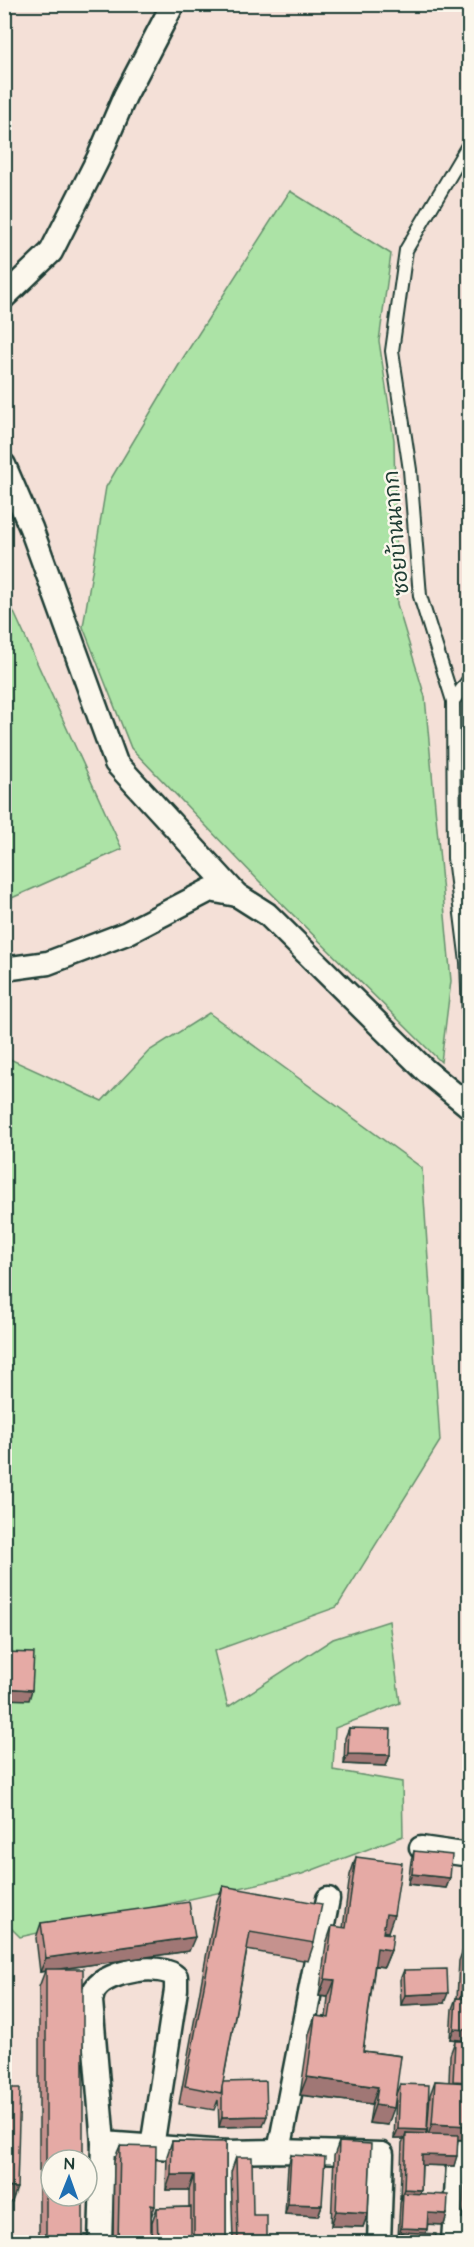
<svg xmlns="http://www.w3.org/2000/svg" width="474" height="2247" font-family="'Architects Daughter','Playpen Sans Thai',sans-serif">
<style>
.green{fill:#ace3a6;stroke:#66906d;stroke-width:1.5}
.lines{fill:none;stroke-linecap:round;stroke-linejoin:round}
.lane-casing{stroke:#1f3d34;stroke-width:16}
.street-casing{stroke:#1f3d34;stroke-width:27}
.lane{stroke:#fbf7ec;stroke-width:12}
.street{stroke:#fbf7ec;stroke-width:22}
.wall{fill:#c5928e;stroke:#1f3d34;stroke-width:1.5}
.shaded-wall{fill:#a07774;stroke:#1f3d34;stroke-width:1.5}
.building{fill:#e5aaa5;stroke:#1f3d34;stroke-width:1.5}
.labels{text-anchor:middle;stroke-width:5;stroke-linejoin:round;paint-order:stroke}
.street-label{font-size:21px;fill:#1f3d34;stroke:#fbf7ec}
</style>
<rect width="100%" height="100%" fill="#f4e0d7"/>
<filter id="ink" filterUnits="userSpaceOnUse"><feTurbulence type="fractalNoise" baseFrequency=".0167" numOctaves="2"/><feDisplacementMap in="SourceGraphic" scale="12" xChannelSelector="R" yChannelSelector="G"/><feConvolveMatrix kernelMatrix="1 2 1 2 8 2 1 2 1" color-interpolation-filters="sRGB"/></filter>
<g filter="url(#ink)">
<g class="green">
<path d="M290,191l101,63 -12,87 15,99 3,164 28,93 26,284 -10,81 -182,-181 -128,-133 -48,-121 23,-140 77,-129z"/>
<path d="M5,586l7,22 110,241 -117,52z"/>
<path d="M209,1013l213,155 18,273 -103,166 -123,44 14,56 105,-68 56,-18 11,82 -65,25 -2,42 69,12 1,54 -101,38 -282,63 -16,-16v-860l6,-2 92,42 47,-50z"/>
</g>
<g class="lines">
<defs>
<g id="lane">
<path d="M470,142l-64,108 -14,101 18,119 10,126 33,105 1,157 13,104 3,80"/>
<path d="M453,701l17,-23"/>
</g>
<g id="street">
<path d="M4,297l47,-45 47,-93 27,-63 48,-92"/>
<path d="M4,465l27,63 85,235 121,132"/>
<path d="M4,969l44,-6 79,-30 83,-43 27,5 30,19 158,156 45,37"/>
<path d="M421,1848l49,7"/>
<path d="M103,2143l-12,-142c1,-4 2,-10 5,-13 12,-17 65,-26 80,-11v13l-24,157"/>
<path d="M279,2151l49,-252"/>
<path d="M226,2152l1,90"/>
<path d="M100,2242l3,-99 123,9 53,-1 103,3 -3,88"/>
<path d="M453,2242l6,-93"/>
</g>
</defs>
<use href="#lane" class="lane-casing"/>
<use href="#street" class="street-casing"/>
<use href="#lane" class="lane"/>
<use href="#street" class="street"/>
</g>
<g class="wall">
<path d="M470,402v27l-3,-21z"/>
<path d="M470,1140v45h-3v-38z"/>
<path d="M349,1728l41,27 -4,11 -42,-2 1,-26z"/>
<path d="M414,1851l36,27 -4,10 -38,-4 3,-23z"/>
<path d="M356,1857l32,75h-5v1l8,17 -7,17 -9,-1 -12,85 38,5 -13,69 -19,-2 3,-19 -72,-9 9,-61 6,-18 11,1 2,-20 -9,-1 7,-52 6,-18 11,2 7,-53z"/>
<path d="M223,1886l91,57 -6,18 -61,-11 -24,132 40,44 -44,1 -1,-27 -4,10 -35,-6 37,-201z"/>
<path d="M41,1923l148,28 -130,18 24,269 -2,4h-42v-255l6,-16 -5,1 -4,-34z"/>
<path d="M464,1947h6v94l-20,-2 2,-30 4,-11 1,1 2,-38z"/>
<path d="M404,1970l40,33 -43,2 -1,-25z"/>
<path d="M455,2041h15v178l-8,-1 3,-68 4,-10h-11l-4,26 -32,-1 -1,25 -2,4 28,20 -3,11 -16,-1 -2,9 9,9h-37l1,-4h-1l2,-35 1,-4h-1l2,-56 2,-4h-10l2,-45 4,-10 25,49 2,1 3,-39 5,-14 14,1 1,-27z"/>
<path d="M172,2141l54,1v100h-74v-20l5,-14 32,-1v-17h-23l1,-34z"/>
<path d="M339,2142l29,71 -5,14 -32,-1 3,-70z"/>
<path d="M120,2146l31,70v26h-38l1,-82z"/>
<path d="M291,2155l31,50 -4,11 -33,-2 3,-48z"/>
<path d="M236,2157l17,58 14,27h-34l-2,-70z"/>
</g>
<g class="shaded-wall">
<path d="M4,1688l28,2 -3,10 -25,-1z"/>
<path d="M348,1754l42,1 -4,11 -42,-2z"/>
<path d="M412,1874l38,4 -4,10 -38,-4z"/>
<path d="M386,1914l8,1 -6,17 -9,-1z"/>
<path d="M195,1937l-6,14 -143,20v-2l-1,2 -5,1 6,-14z"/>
<path d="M377,1948l14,2 -7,17 -13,-2z"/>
<path d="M325,1979l10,1 -7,17 -9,-1z"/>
<path d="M448,1993l-4,10 -43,2 4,-10z"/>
<path d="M462,1993l8,1v14h-13z"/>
<path d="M454,2029l16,1v11l-20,-2z"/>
<path d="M10,2045l-6,14v-13z"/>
<path d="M307,2077l71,10 -6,17 -72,-9z"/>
<path d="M375,2105l19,3 -6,17 -19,-2z"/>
<path d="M267,2116l-4,10 -44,1 3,-10z"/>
<path d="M432,2124l38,2 -1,14 -42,-2z"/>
<path d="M398,2129l29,1 -4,10 -17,-7 -2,6h-10z"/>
<path d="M422,2155l35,1 -3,10 -36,-1z"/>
<path d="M171,2175h23l-5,15h-23z"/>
<path d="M4,2187l13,1 -5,14h-8z"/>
<path d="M404,2189l17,1 -4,10 -14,-7 -2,6h-1z"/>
<path d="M288,2204l34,1 -4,11 -33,-2z"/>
<path d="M467,2204h3v15l-8,-1z"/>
<path d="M151,2205l4,1 -5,14z"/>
<path d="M336,2211l32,2 -5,14 -32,-1z"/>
<path d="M428,2213l19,1 -3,11 -20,-1z"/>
<path d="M401,2228l26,1 -3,10 -22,-7 -3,6h-1z"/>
<path d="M46,2238h37l-2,4h-37z"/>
</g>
<g class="building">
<path d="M4,1652l30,1 -2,37 -28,-2z"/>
<path d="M349,1728l42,1 -1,26 -42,-1z"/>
<path d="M414,1851l38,4 -2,23 -38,-4z"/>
<path d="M356,1857l46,6 -8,52 -8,-1 -3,19 10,1 -2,16 -14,-2 -14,103 38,5 -7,52 -19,-3 3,-18 -71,-10 8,-61 14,2 6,-38 -10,-1 7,-53 14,2z"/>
<path d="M223,1886l99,18 -8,39 -64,-11 -29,161 -36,-7z"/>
<path d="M189,1902l6,35 -149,21 -5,-35z"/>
<path d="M464,1947h6v47l-8,-1z"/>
<path d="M46,1969h37v191h-32v36h32v42h-37z"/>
<path d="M447,1969l1,24 -43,2 -1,-25z"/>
<path d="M456,1998l14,1v31l-16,-1z"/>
<path d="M4,2019h5l1,26 -6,1z"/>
<path d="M455,2041h15v41l-17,-1z"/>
<path d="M266,2081l1,35 -45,1v-30l1,-5z"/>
<path d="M435,2081l35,2v43l-38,-2z"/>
<path d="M400,2084l29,1 -2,45 -29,-1z"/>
<path d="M4,2088h16l-3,100 -13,-1z"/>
<path d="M406,2133l52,2 -1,21 -35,-1 -1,35 -17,-1z"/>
<path d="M172,2141l54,1v100h-32v-67h-23z"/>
<path d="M339,2142l32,2 -3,69 -32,-2z"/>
<path d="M120,2146l36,1 -1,59 -4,-1v37h-33z"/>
<path d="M291,2155l34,2 -3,48 -34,-1z"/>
<path d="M470,2155v49h-3z"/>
<path d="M236,2157h16l1,58h14v27h-29z"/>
<path d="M403,2193l45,2 -1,19 -19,-1 -1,16 -26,-1z"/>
<path d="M191,2207v35h-33l-1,-34z"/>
<path d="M402,2232l34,2 -1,8h-34z"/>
</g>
</g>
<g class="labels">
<g class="street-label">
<text transform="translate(396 533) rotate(-95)" y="7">ซอยบ้านนากก</text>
</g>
</g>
<rect width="474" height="2247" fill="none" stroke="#fbf7ec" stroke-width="24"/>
<rect x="12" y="12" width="450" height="2223" fill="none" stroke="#1f3d34" stroke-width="2" filter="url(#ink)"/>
<g transform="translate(69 2178) rotate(1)"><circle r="28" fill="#fbf7ec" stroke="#a3ada2" stroke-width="1.5"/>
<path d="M0-4.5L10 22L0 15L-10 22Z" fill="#1f6fb2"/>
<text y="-9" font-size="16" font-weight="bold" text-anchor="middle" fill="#1f3d34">N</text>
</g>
</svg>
